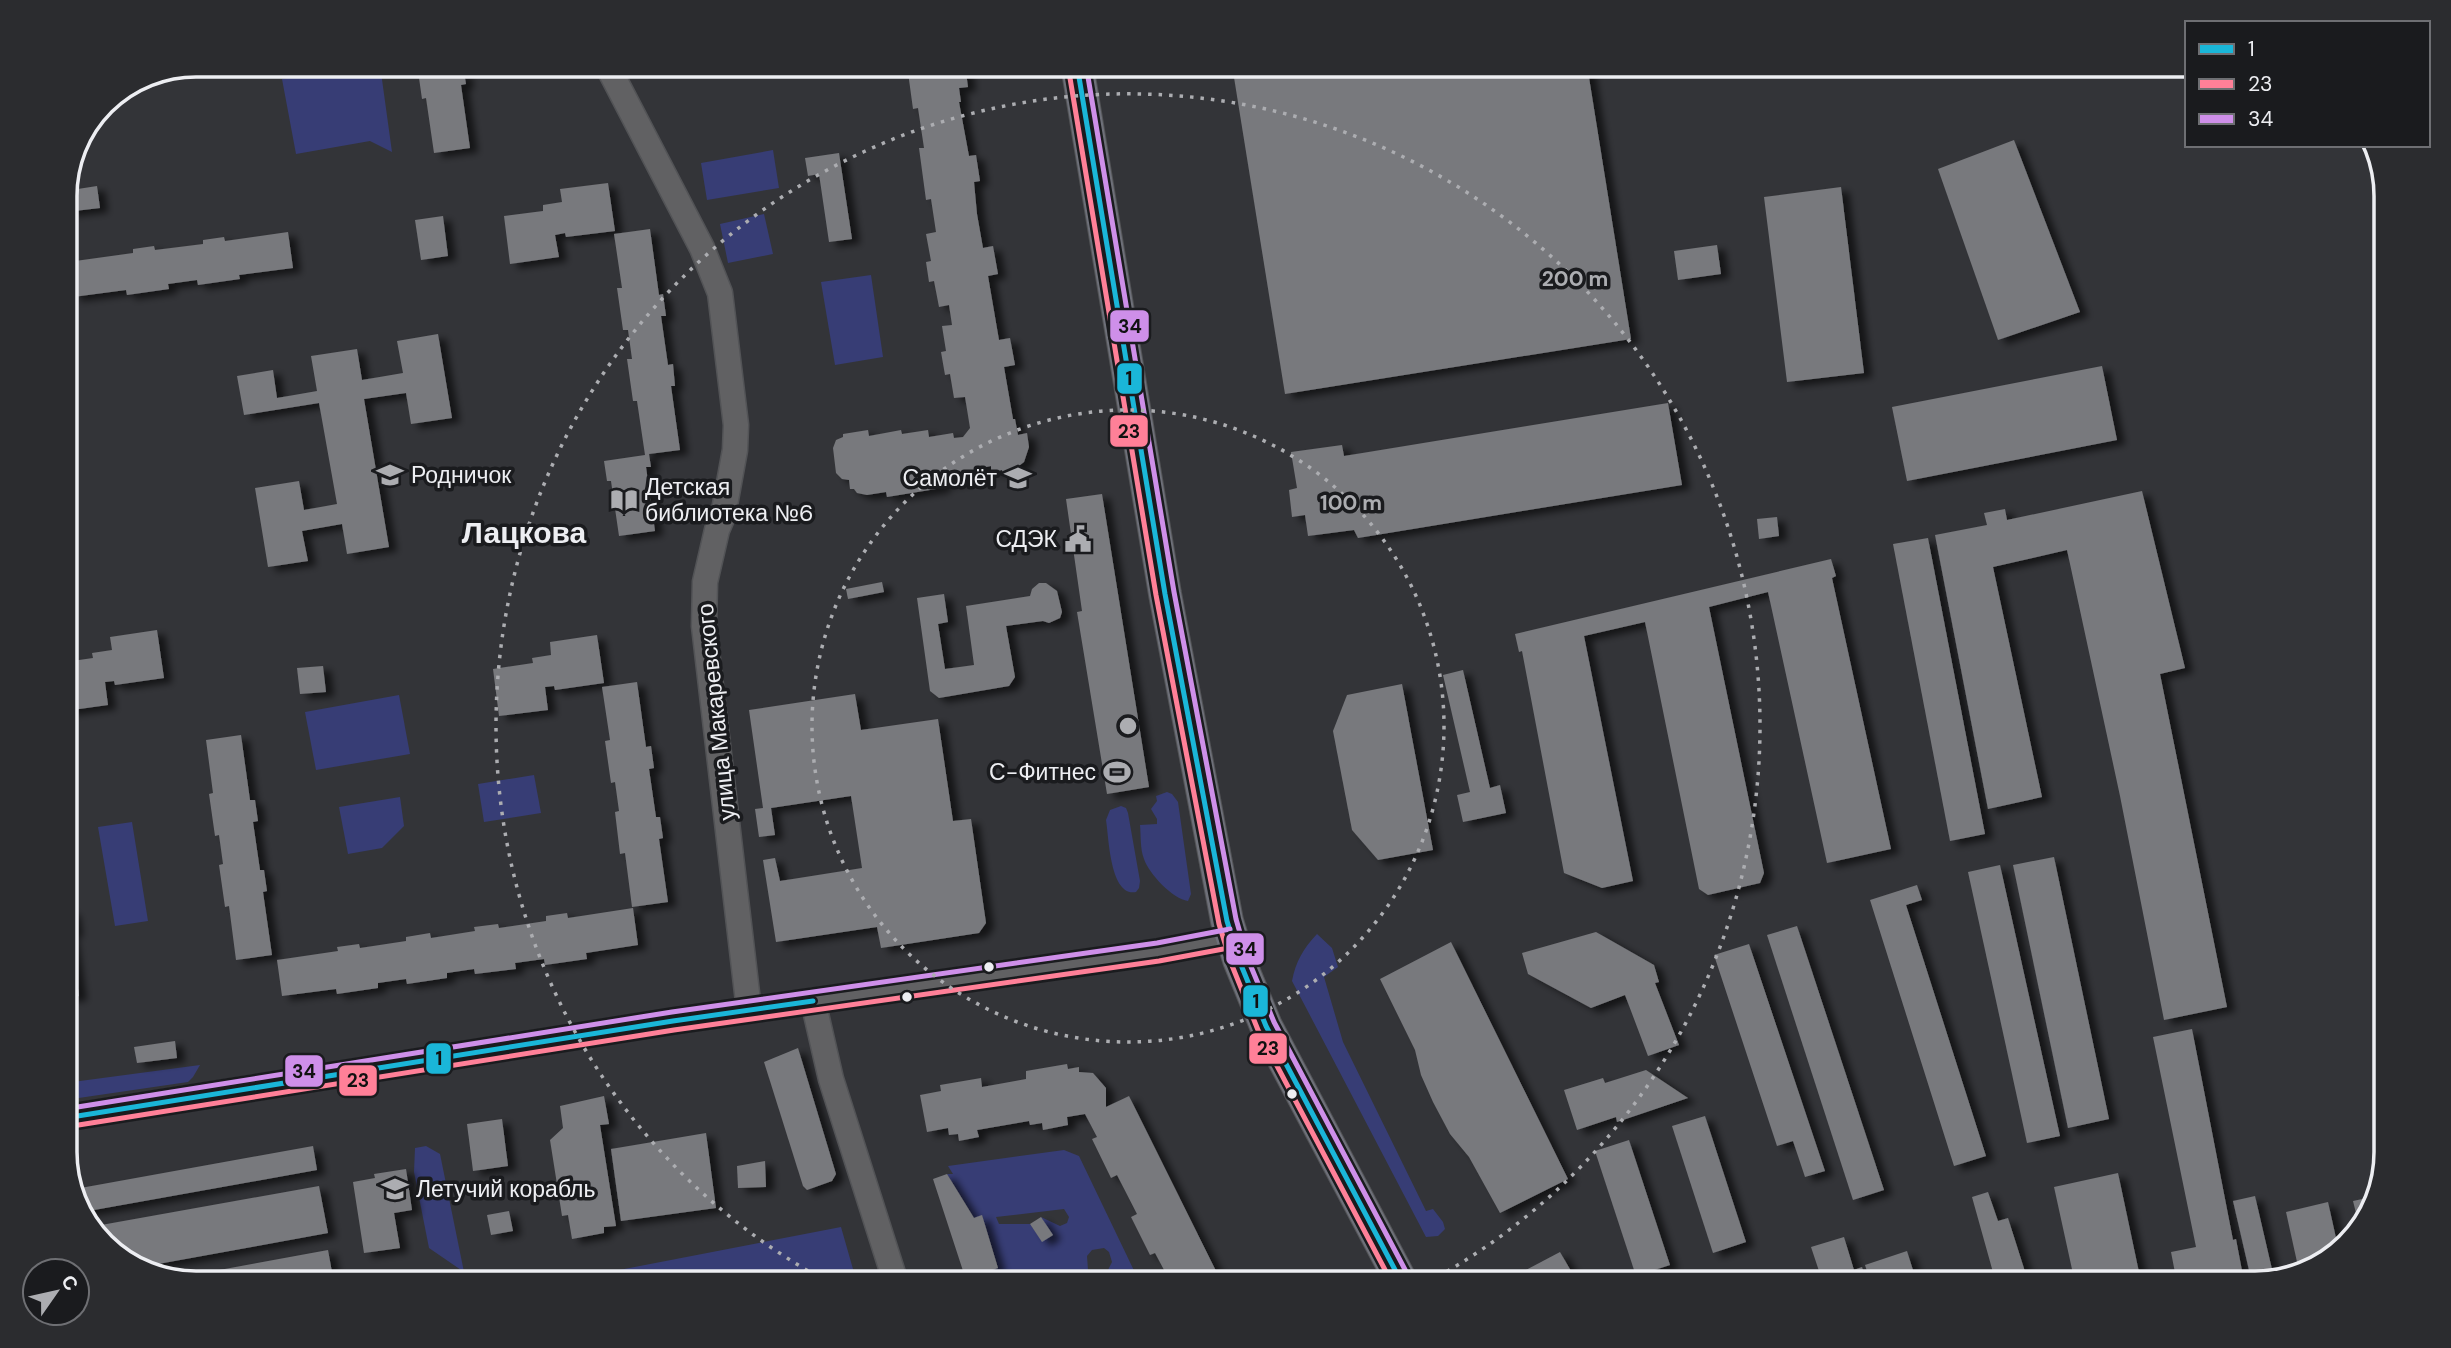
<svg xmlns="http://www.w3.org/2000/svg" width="2451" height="1348" font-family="'DM Sans',sans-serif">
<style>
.green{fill:#373d75;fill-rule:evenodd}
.building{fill:#78797d;filter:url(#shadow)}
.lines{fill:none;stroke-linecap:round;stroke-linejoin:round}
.minor-casing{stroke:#525356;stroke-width:27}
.major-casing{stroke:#525356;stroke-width:34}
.minor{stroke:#616163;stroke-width:24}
.major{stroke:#6e7079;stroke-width:32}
.bus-1-casing{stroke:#1a1b1e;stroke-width:10}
.bus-2-casing{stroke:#1a1b1e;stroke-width:10}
.bus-3-casing{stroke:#1a1b1e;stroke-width:10}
.bus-1{stroke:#1ab6d8;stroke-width:5}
.bus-2{stroke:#ff8098;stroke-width:5}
.bus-3{stroke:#ce8fe9;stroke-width:5}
.ring{fill:none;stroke:#acadb1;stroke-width:3.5;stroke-dasharray:3.5 7}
.bus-dot{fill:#edeef2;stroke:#1a1b1e;stroke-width:2.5}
.labels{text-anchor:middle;stroke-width:7;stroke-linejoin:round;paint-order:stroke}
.poi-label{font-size:23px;fill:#edeef2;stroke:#1a1b1e;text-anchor:start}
.street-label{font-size:23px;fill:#edeef2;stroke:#1a1b1e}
.district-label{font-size:30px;font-weight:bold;fill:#edeef2;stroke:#1a1b1e}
.rim{fill:none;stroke:#edeef2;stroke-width:3.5}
.centre{fill:#acadb1;stroke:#1a1b1e;stroke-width:3.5}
.ring-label{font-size:21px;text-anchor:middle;font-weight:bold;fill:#acadb1;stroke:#1a1b1e;stroke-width:7;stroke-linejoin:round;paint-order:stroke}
.line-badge{stroke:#1a1b1e;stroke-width:2.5}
.pale-badge-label{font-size:19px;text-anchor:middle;font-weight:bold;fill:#111}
</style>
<defs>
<filter id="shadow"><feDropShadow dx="8" dy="4.5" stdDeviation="3.5" flood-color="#0009"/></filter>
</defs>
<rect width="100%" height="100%" fill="#333438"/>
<g class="green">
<path d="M357,65h23l12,87 -22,-11 -74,13 -14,-75z"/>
<path d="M773,150l6,38 -72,12 -6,-37z"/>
<path d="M764,214l9,40 -45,9 -8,-39z"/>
<path d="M871,275l12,82 -48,8 -14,-83z"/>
<path d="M399,695l11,59 -94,16 -11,-58z"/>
<path d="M534,775l7,38 -57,9 -6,-38z"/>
<path d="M1167,792l5,2 6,8 13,92 -3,7c-15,-2 -39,-27 -44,-42 -4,-10 -3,-24 -4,-34l17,-1v-5l-6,-10 6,-8 -1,-5z"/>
<path d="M400,797l4,29 -22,22 -34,6 -9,-47z"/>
<path d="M1121,806l5,2 2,5 12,68 -1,7 -3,4c-26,5 -27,-54 -30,-72l4,-10z"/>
<path d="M132,822l16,99 -33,5 -17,-99z"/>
<path d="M1317,934l15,14 6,19 -14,10 19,65 83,169 7,-2 10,13 2,7 -7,7 -12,1 -134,-256c4,-20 11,-32 25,-47z"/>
<path d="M200,1065l-7,12 -5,5 -123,18v-17z"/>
<path d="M426,1146l14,8 24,118 -35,-24 -15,-76 1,-24z"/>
<path d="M1064,1150l15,6 61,127h-156l-3,-8 17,-8 -16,-51 -8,2 -27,-44h6l-5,-8zM1064,1209l5,8 -2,6 -7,3 -19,-9 11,18 -10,6 -12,-17h-31l-3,-7zM1104,1248l5,4 3,10 -4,8 -10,6 -10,-6 -1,-14 5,-6z"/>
<path d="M841,1227l16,56h-305z"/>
</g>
<g class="building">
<path d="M907,65h58l3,22 -9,1 2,14h-2l10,54 7,-1 4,26 -6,1 3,32 6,34 10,-2 5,28 -10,2 11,64 11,-2 5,27 -11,2 9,52h2l3,16 9,-2 2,14 -5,15 -13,10 -8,2 -1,-4 -11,2v-6l-19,4 -10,10 -20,3v5l-55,9 -1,-5 -19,3 -10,-2 -3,-4h-4l-1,-9 -7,-1 -6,-6 -3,-25 3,-8 7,-3v-3l25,-4 1,6 32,-6 1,4 26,-4 1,7 24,-4 1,5 9,-1 7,-9 -5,-31 -11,1 -4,-24 -5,1 -4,-23 5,-1 -4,-25 10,-1 -3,-20 -10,2 -5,-26 -5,1 -3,-20 5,-1 -5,-27 10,-2 -5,-33 -5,1 -7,-52h5l-6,-40 -5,1z"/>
<path d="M1232,65h355l44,274 -346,55z"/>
<path d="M464,72l2,12 -5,1 9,63 -36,5 -8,-55 -4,1 -3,-21z"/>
<path d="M2014,140l66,172 -82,28 -60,-171z"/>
<path d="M839,153l13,86 -23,3 -10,-68 -11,2 -3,-18z"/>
<path d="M608,183l7,48 -49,6 -1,-4 -10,2 4,22 -49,7 -6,-48 39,-5v-6l19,-3 -2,-13z"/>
<path d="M97,186l3,22 -34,4 -1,-21z"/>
<path d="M1841,187l23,186 -77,9 -23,-185z"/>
<path d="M443,216l5,40 -27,4 -6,-40z"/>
<path d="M650,229l9,66 4,-1 3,22h-5l7,49 5,-1 2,22h-4l9,64 -31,4 2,13h-5l9,64 -36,5 -8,-55h-4l-3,-20 41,-6 -8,-54h-4l-6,-42h5l-4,-29h-5l-6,-42h5l-8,-54z"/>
<path d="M288,232l5,36 -54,7 1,4 -42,6 -1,-5 -29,4 1,5 -42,6 -1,-5 -53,7 -5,-35 65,-9v-4l21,-3 1,4 48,-6v-4l21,-3 1,4z"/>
<path d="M1717,245l4,29 -43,6 -4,-29z"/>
<path d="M438,334l14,84 -41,6 -5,-31 -42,6 25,148 -42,7 -5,-30 -40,7 6,30 -40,6 -13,-79 44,-7 5,29 33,-6 -18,-101 -75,12 -7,-39 36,-6 4,28 40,-7 -6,-35 46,-7 5,31 41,-7 -6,-32z"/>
<path d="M2102,366l15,74 -210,41 -15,-74z"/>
<path d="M1668,403l14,82 -324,53 -4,-8 -46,6 -3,-21 -13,2 -3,-27 8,-2 -6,-36 51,-7 2,11z"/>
<path d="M2142,491l43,177 -25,6 67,333 -63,13 -44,-224 -53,-246 -74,17 49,230 -54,12 -53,-274 52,-10 -3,-12 21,-4 2,11z"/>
<path d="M1102,494l47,293 -42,7 -30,-182 5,-1 -16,-112z"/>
<path d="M1777,517l2,19 -20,3 -2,-20z"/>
<path d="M1928,538l57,296 -35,7 -57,-297z"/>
<path d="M1831,559l5,17 -4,2 59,271 -64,14 -59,-271 -59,15 55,266 -4,10 -52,12 -9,-6 -54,-267 -61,14 49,245 -31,7 -38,-15 -42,-222 -3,1 -4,-18z"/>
<path d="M882,582l2,10 -36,7 -2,-10z"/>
<path d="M1039,583h7l11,8 5,21 -2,6 -11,5 -6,-2 -37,5 9,51 -6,9 -70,12 -9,-7 -13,-93 27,-4 4,28 -10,2 7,45 29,-4 -8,-59 64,-10 2,-7z"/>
<path d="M157,630l7,48 -49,7 -1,-4 -9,1 3,23 -43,6v-49l28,-4 -1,-5 20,-3 -2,-13z"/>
<path d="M597,635l7,48 -49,7 -1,-4 -9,1 3,23 -49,6 -6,-47 40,-6 -1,-5 19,-3 -1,-13z"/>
<path d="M323,666l3,26 -26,2 -3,-26z"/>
<path d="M1463,670l27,118 10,-3 6,28 -43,9 -6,-27 13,-3 -27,-117z"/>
<path d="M637,682l9,65 5,-1 3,22 -5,1 7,48h4l3,21 -4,1 9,63 -36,5 -7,-54 -5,1 -5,-42 4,-1 -4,-29 -4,1 -6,-42 5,-1 -8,-53z"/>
<path d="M1402,684l31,166 -55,10 -26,-30 -19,-99 14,-36z"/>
<path d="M855,694l6,36 77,-11 15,102 18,-2 15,104 -7,10 -98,15 -4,-21 -101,15 -13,-82 12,-2 5,23 82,-13 -11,-72 -80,12 4,27 -16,2 -4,-28 8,-1 -14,-98z"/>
<path d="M241,735l9,65h5l3,21 -5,1 7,48h4l3,21 -4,1 9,63 -36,5 -7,-54 -4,1 -6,-42 4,-1 -4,-29 -4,1 -6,-42 4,-1 -7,-53z"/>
<path d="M2054,857l55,262 -41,9 -55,-263z"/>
<path d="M2000,865l60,271 -33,7 -59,-271z"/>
<path d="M1917,885l5,15 -16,5 80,251 -32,10 -84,-266z"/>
<path d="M65,905l3,6h4l3,21 -5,1 9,63 -14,2z"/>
<path d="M633,908l5,37 -52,8 1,6 -42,6 -1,-6 -29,4 1,6 -41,5 -1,-5 -27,4v5l-40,6 -1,-5 -28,4v5l-41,6 -1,-5 -54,7 -5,-36 61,-9 -1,-4 22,-3 1,4 46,-7v-4l24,-4 1,5 44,-7 -1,-4 24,-3 1,4 47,-7v-5l21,-3 1,5z"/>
<path d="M1797,926l87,264 -31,10 -86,-265z"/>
<path d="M1596,932l58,33 5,17 -4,1 24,62 -31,11 -23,-61 -34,13 -63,-34 -6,-21z"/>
<path d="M1451,942l117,237 -68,34 -31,-56 -19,-23 -17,-32 -12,-27 -6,-25 -35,-71z"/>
<path d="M1749,944l76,227 -20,6 -12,-36 -16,5 -63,-191z"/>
<path d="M2192,1029l41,211 3,-1 7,37 -27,7h-39l-6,-31 25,-5 -43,-210z"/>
<path d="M175,1041l2,17 -40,5 -3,-16z"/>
<path d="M798,1048l38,126 -4,7 -25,9 -4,-4 -39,-124z"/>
<path d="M1067,1064l1,5 11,-2v5l14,1 13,15v19l23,-11 93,187h-51l-16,-30 -5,2 -19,-38 6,-3 -20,-39 -6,3 -19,-39 5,-2 -12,-23 -18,3 1,8 -25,5 -1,-7 -12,2 -1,-4 -52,9 2,7 -20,4 -1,-7 -9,1 -1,-7 -21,4 -7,-37 21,-4 -1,-6 41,-7 1,9 44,-8v-8z"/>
<path d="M1646,1070l42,28 -71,24 -1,-5 -39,13 -13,-40 39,-12 2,5z"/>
<path d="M604,1096l5,28 -9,1 16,101 -12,1v6l-32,6 -4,-24 -6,1 -12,-76 13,-12 -3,-22z"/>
<path d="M1705,1116l41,126 -33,11 -41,-127z"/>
<path d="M502,1119l6,47 -35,5 -6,-47z"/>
<path d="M706,1133l10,75 -95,13 -10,-72z"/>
<path d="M1629,1140l41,125 -34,11 -41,-125z"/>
<path d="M313,1146l4,24 -234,42 -8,-23z"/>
<path d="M765,1161l1,26 -28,1 -1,-22z"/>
<path d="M406,1169l6,41 -18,3 6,35 -36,5 -11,-71 22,-4 -1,-4z"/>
<path d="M2118,1173l22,104 -29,6h-36l-21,-96z"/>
<path d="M947,1174l27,44 8,-3 16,53 -32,12 -33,-101z"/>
<path d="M319,1186l9,47 -192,35 -46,-41z"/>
<path d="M1988,1192l10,29 10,-3 20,63 15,-3 1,5h-48l-24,-86z"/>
<path d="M2255,1196l19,82 -22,5 -19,-82z"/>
<path d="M2376,1196l-4,14 -13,15 -6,-24z"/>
<path d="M2328,1202l10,45 -17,18 -22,6 -13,-59z"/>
<path d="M509,1211l4,20 -22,4 -4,-20z"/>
<path d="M1041,1217l12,18 -11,7 -12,-18z"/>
<path d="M1844,1237l10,33 8,-3 5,16h-44l-12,-36z"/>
<path d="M328,1250l6,33h-138l-20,-5z"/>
<path d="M1907,1251l10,32h-46l-6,-18z"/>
<path d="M1560,1252l18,31h-47l-7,-12z"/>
</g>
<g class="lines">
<defs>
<g id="minor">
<path d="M607,65l95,183 18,45 16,132 -1,25 -12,66 -6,14 -12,52 -1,44 45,384"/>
<path d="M813,1001l18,78 65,204"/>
<path d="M65,1118l608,-97 485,-69 74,-14"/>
</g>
<path id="major" d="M1077,65l88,529 62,327 12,39 27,66 136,257"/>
</defs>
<use href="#minor" class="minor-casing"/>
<use href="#major" class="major-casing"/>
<use href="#minor" class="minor"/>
<use href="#major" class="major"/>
<defs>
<g id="bus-1">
<path d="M1077,65l88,529 62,327 12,39 27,66 136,257"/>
<path d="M65,1118l608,-97 140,-20"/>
</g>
<g id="bus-2">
<path d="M1068,66l88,529 63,329 12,39 27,67 134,253"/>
<path d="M66,1127l608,-97 485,-69 75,-14"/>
</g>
<g id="bus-3">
<path d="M1086,65l88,527 62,327 11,38 27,65 136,257"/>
<path d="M65,1109l607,-97 485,-69 73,-14"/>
</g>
</defs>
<use href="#bus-1" class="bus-1-casing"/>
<use href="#bus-2" class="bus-2-casing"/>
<use href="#bus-3" class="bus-3-casing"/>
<use href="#bus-1" class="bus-1"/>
<use href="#bus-2" class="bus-2"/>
<use href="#bus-3" class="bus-3"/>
</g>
<g class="ring">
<circle cx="1128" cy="726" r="316"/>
<path d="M826 1281A632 632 0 1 1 1430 1281"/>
</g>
<defs>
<symbol id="school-bare" viewBox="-9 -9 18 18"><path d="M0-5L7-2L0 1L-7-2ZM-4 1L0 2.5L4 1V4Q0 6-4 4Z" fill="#acadb1" stroke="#1a1b1e" stroke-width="2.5" paint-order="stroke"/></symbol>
<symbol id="library-bare" viewBox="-9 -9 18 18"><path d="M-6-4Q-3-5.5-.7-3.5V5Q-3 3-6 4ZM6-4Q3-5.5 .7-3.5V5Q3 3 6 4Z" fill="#acadb1" stroke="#1a1b1e" stroke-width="2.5" paint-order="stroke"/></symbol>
<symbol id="civic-bare" viewBox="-9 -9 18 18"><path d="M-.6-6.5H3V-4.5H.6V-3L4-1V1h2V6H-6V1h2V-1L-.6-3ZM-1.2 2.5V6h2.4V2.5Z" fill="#acadb1" stroke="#1a1b1e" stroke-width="2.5" paint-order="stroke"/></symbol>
<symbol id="stadium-bare" viewBox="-9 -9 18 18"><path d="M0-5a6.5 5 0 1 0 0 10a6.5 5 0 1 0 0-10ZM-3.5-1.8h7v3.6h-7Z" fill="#acadb1" stroke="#1a1b1e" stroke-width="2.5" paint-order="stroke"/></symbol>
</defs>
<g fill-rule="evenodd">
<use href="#school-bare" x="371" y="456" width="38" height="38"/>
<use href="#school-bare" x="999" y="459" width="38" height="38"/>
<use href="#library-bare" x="605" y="481" width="38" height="38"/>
<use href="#civic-bare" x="1059" y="520" width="38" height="38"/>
<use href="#stadium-bare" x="1098" y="753" width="38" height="38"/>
<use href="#school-bare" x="376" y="1170" width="38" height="38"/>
</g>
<g class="bus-dot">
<circle cx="989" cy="967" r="6"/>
<circle cx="907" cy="997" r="6"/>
<circle cx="1292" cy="1094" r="6"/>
</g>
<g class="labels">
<g class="poi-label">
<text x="411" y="483">Родничок</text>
<text x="997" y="486" text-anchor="end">Самолёт</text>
<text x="645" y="495">Детская<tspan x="645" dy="26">библиотека №6</tspan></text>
<text x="1057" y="547" text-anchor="end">СДЭК</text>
<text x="1096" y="780" text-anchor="end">С-Фитнес</text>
<text x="416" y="1197">Летучий корабль</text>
</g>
<g class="street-label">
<text transform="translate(716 712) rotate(-96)" y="8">улица Макаревского</text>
</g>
<g class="district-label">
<text x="524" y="543">Лацкова</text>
</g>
</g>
<path d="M0 0H2451V1348H0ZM196 77H2255A119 119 0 0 1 2374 196V1152A119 119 0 0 1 2255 1271H196A119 119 0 0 1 77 1152V196A119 119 0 0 1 196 77Z" fill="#2b2c2f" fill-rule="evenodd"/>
<path class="rim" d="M196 77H2255A119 119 0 0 1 2374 196V1152A119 119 0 0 1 2255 1271H196A119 119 0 0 1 77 1152V196A119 119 0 0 1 196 77Z"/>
<circle cx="1128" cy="726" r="10" class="centre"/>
<g class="ring-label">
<text x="1575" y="286">200 m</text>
<text x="1351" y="510">100 m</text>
</g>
<g class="line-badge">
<rect x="1109" y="309" width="41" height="34" rx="7" fill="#ce8fe9"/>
<rect x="1116" y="362" width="27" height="33" rx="7" fill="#1ab6d8"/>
<rect x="1109" y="414" width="40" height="34" rx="7" fill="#ff8098"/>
<rect x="1225" y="932" width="40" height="34" rx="7" fill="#ce8fe9"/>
<rect x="1242" y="984" width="27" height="34" rx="7" fill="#1ab6d8"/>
<rect x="1248" y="1032" width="40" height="33" rx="7" fill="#ff8098"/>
<rect x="425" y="1042" width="27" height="33" rx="7" fill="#1ab6d8"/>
<rect x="284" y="1054" width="40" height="34" rx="7" fill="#ce8fe9"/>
<rect x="338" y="1064" width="40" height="33" rx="7" fill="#ff8098"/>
</g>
<g class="pale-badge-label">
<text x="1130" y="333">34</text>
<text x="1129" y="385">1</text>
<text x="1129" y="438">23</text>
<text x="1245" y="956">34</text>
<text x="1256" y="1008">1</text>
<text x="1268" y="1055">23</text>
<text x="439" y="1065">1</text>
<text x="304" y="1078">34</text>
<text x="358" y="1087">23</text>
</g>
<rect x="2185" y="21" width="245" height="126" fill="#1a1b1e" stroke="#6e6f73" stroke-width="2"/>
<rect x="2199" y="44" width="35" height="10" fill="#1ab6d8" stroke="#6e6f73" stroke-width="2"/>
<text x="2248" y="56" font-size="21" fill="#edeef2">1</text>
<rect x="2199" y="79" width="35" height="10" fill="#ff8098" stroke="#6e6f73" stroke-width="2"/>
<text x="2248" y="91" font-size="21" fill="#edeef2">23</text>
<rect x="2199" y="114" width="35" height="10" fill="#ce8fe9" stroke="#6e6f73" stroke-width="2"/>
<text x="2248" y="126" font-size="21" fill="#edeef2">34</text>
<g transform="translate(56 1292) rotate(56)"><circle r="33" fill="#1a1b1e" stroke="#6e6f73" stroke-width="2"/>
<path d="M0-5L12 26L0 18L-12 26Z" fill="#acadb1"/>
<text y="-10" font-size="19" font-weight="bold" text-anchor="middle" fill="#edeef2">С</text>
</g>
</svg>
